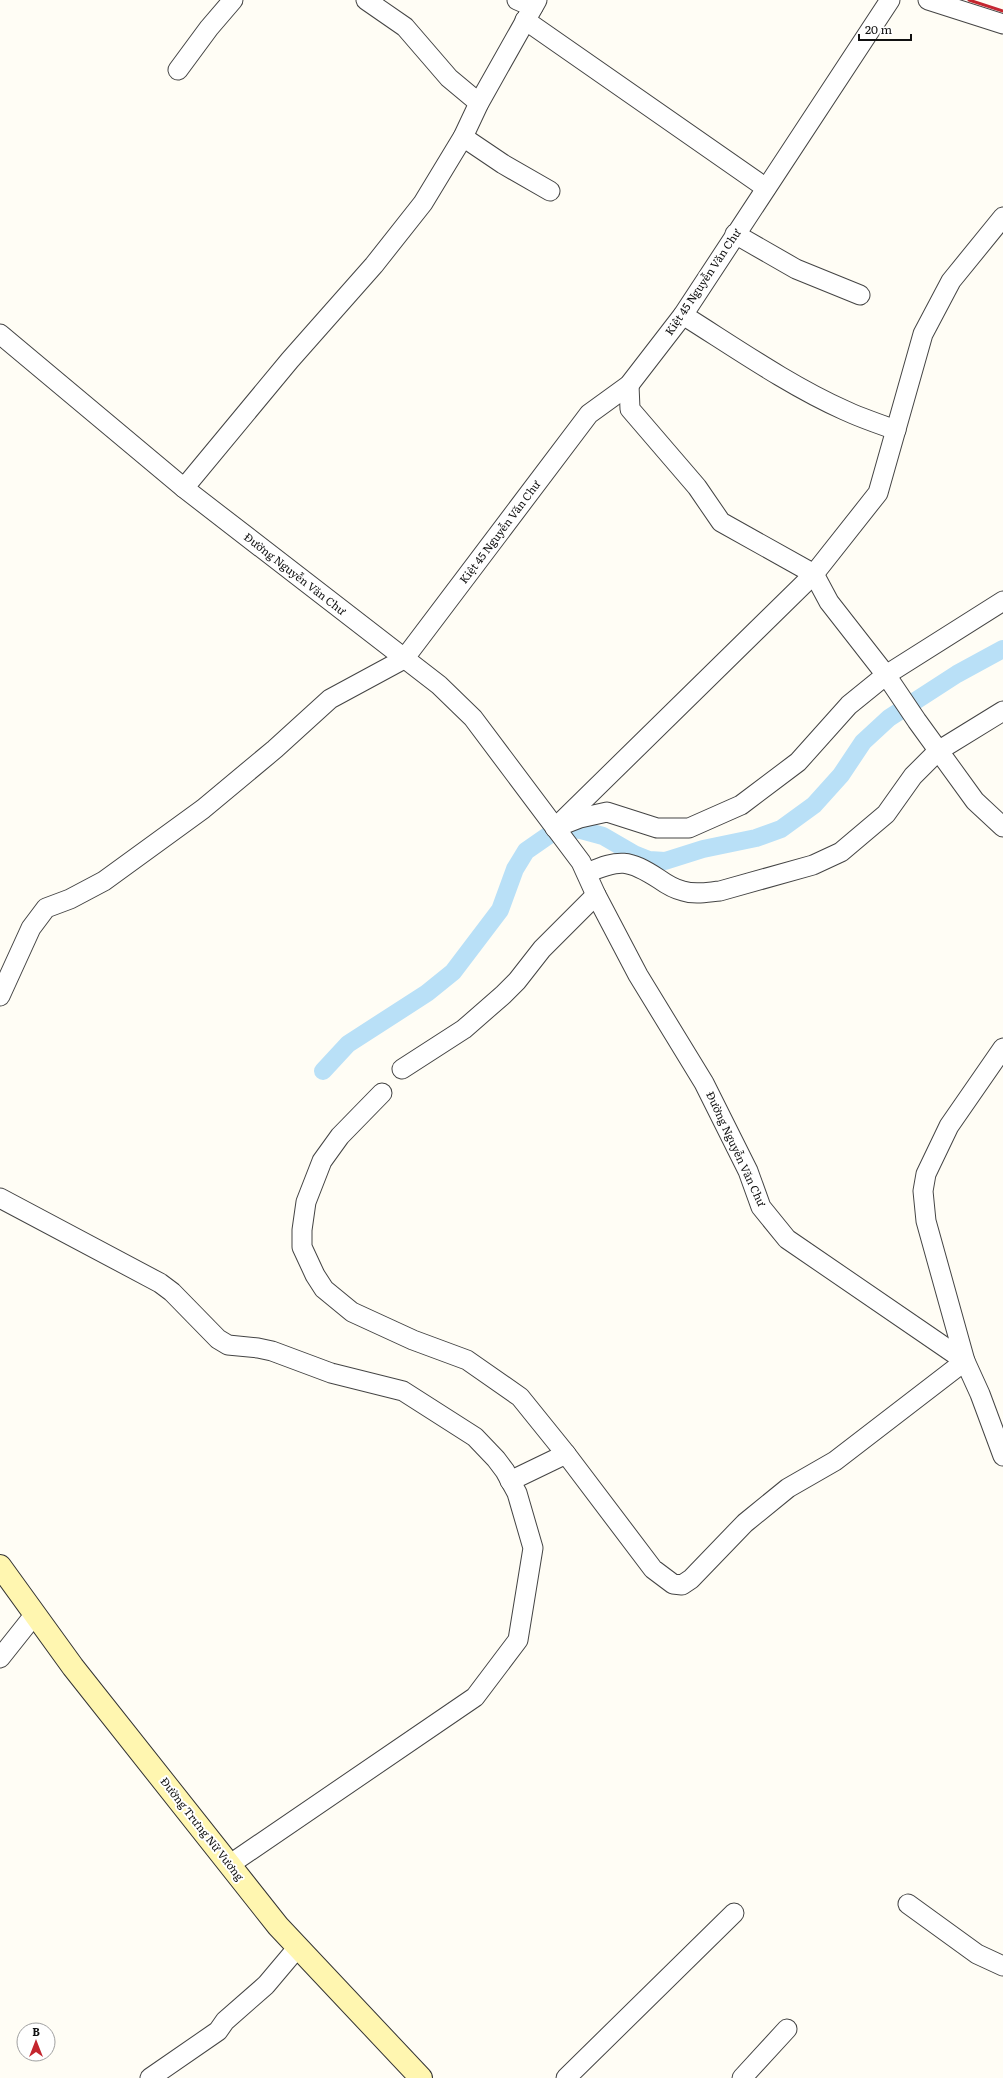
<svg xmlns="http://www.w3.org/2000/svg" width="1003" height="2078" font-family="Literata,serif">
<style>
.lines{fill:none;stroke-linecap:round;stroke-linejoin:round}
.canal{stroke:#b9e0f7;stroke-width:18}
.street-casing{stroke:#444;stroke-width:21}
.secondary-casing{stroke:#333;stroke-width:24}
.street{stroke:#fff;stroke-width:19}
.secondary{stroke:#fff6b0;stroke-width:22}
.rail{stroke:#c4262e;stroke-width:3}
.labels{text-anchor:middle;stroke-width:4;stroke-linejoin:round;paint-order:stroke}
.street-label{font-size:11px;fill:#111;stroke:#fff}
</style>
<rect width="100%" height="100%" fill="#fffdf5"/>
<g class="lines">
<path class="canal" d="M323,1071l25,-27 79,-51 26,-21 47,-62 15,-41 11,-18 23,-16 18,-6 14,1 22,6 31,18 15,6 16,1 38,-12 53,-11 25,-9 33,-24 27,-30 22,-33 26,-24 68,-44 46,-25"/>
<defs>
<g id="street">
<path d="M366,0l39,27 44,51 30,25"/>
<path d="M517,0l16,7"/>
<path d="M928,0l75,24"/>
<path d="M525,20l241,168"/>
<path d="M178,70l31,-42 24,-28"/>
<path d="M463,137l40,27 47,27"/>
<path d="M735,234l61,35 64,26"/>
<path d="M683,315c51,32 107,71 161,95 17,8 35,14 52,20"/>
<path d="M0,334l184,154 255,197 34,33 108,144 15,33 42,80 66,108 44,88 13,36 26,32 178,122 15,33 23,62"/>
<path d="M629,385l1,24 67,78 24,35 93,52 15,28 57,73 31,46 58,80 28,26"/>
<path d="M184,488l106,-128 84,-95 49,-62 40,-66 16,-34 58,-103"/>
<path d="M562,825l18,-7 27,-6 50,16h32l52,-23 57,-43 51,-57 37,-30 117,-74"/>
<path d="M555,828l259,-254 64,-81 45,-159 28,-53 52,-64"/>
<path d="M587,873c33,-14 41,-14 72,6 7,5 15,10 24,12 12,4 25,1 37,0l93,-26 28,-13 45,-38 27,-38 25,-25 65,-40"/>
<path d="M0,996l31,-68 15,-20 24,-9 34,-18 99,-72 72,-60 55,-50 74,-40 185,-245 40,-29 54,-70 207,-315"/>
<path d="M402,1069l62,-40 39,-34 14,-14 25,-32 54,-54"/>
<path d="M382,1093l-42,43 -18,25 -16,41 -4,28v17l13,28 9,14 28,23 61,28 54,20 53,37 46,57 87,115 20,15 9,1 9,-6 54,-56 43,-35 47,-27 130,-100 -39,-140 -3,-30 3,-17 23,-48 54,-78"/>
<path d="M0,1198l160,85 12,9 46,47 10,6 30,3 14,3 59,22 72,18 72,46 21,22 9,12 12,22 16,55 -15,92 -43,57 -246,168"/>
<path d="M510,1481l56,-27"/>
<path d="M0,1658l35,-44"/>
<path d="M908,1904l69,50 26,12"/>
<path d="M150,2078l68,-47 7,-10 41,-36 32,-38"/>
<path d="M566,2078l168,-165"/>
<path d="M742,2078l45,-49"/>
</g>
<path id="secondary" d="M0,1566l73,101 205,259 143,152"/>
</defs>
<use href="#street" class="street-casing"/>
<use href="#secondary" class="secondary-casing"/>
<use href="#street" class="street"/>
<use href="#secondary" class="secondary"/>
<path class="rail" d="M969,0l34,11"/>
</g>
<g class="labels">
<g class="street-label">
<text transform="translate(703 282) rotate(-56)" y="4">Kiệt 45 Nguyễn Văn Chư</text>
<text transform="translate(500 532) rotate(-53)" y="4">Kiệt 45 Nguyễn Văn Chư</text>
<text transform="translate(295 574) rotate(38)" y="4">Đường Nguyễn Văn Chư</text>
<text transform="translate(736 1149) rotate(65)" y="4">Đường Nguyễn Văn Chư</text>
<text transform="translate(202 1829) rotate(52)" y="4">Đường Trưng Nữ Vương</text>
</g>
</g>
<g transform="translate(36 2042)"><circle r="19" fill="#ffffff" stroke="#a0a0a0"/>
<path d="M0-3L7 15L0 10L-7 15Z" fill="#c4262e"/>
<text y="-6" font-size="11" font-weight="bold" text-anchor="middle" fill="#111111">B</text>
</g>
<path d="M859 34v6h52v-6" fill="none" stroke="#111111" stroke-width="2"/>
<text x="865" y="34" font-size="12" fill="#111111" stroke="#ffffff" stroke-width="3" paint-order="stroke">20 m</text>
</svg>
